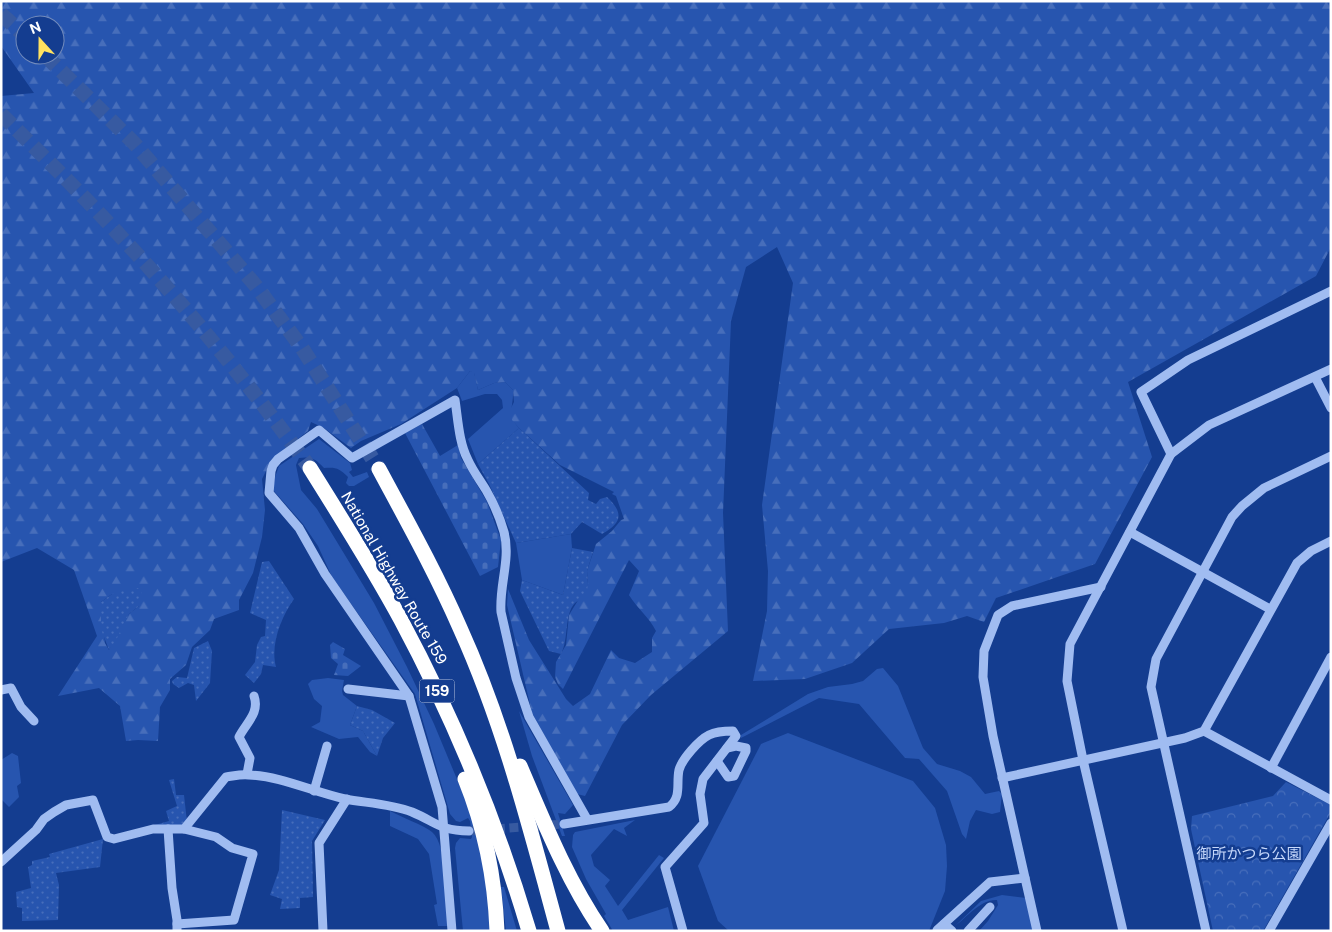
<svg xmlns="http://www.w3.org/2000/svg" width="1332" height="932" font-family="'Public Sans','Noto Sans JP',sans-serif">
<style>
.grass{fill:#2755af}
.forest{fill:url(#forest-firs);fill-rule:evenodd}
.cemetery{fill:url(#cemetery-stones)}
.park{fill:url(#park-crowns)}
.garden{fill:url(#garden-dots)}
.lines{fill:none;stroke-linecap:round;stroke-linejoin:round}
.minor-tunnel{stroke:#375aa1;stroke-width:9;stroke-dasharray:9 4.5;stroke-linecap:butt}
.highway-tunnel{stroke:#375aa1;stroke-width:15;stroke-dasharray:15 8;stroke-linecap:butt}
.minor{stroke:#a0bcf1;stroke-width:9}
.highway{stroke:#fff;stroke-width:15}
.labels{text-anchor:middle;stroke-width:5;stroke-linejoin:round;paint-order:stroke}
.shield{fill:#143d90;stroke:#b8c5de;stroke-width:1}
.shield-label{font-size:14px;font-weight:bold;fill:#fff}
.street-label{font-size:15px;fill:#fff;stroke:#143d90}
.park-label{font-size:15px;fill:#c7d9fc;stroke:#143d90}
</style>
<defs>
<pattern id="forest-firs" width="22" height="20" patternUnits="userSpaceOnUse" patternTransform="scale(1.25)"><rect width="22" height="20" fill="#2755af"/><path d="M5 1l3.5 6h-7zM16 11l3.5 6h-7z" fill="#476ebb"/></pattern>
<pattern id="cemetery-stones" width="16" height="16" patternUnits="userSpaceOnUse" patternTransform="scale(1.25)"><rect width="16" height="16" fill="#2755af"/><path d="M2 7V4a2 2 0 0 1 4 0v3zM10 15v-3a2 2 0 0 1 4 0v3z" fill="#476ebb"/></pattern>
<pattern id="park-crowns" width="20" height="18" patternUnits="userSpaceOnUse" patternTransform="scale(1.25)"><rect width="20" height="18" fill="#2755af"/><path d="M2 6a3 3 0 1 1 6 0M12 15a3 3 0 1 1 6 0" fill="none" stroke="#476ebb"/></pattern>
<pattern id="garden-dots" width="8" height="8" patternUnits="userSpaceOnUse" patternTransform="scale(1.25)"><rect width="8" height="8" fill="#2755af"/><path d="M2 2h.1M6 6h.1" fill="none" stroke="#476ebb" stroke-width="1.8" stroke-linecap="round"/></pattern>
</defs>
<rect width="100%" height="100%" fill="#143d90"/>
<g class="grass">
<path d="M470,371l4,1 4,18 16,-7 11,-1 8,8c1,17 -7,23 6,38l-41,36 -10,-25 35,-31 -1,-8 -5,-6h-12l-23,7 -5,-13z"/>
<path d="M319,439l31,24 2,7 -3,2 4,5 14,-5 2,5 -15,9h-5l-3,-3 2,-6c-9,-9 -12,-10 -24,-9 -8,-9 -13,-12 -25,-10l-3,7 5,25 16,19 57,94 33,64 27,57 40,96 10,42 8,69h-29l-8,-83 1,-5 4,-5 11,1 1,-2 -2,-16 -2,-3 -8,4 -4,-1 -6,-7 -35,-120 -83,-117 -14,-31 -15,-22 -30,-34 2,-13 4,-11z"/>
<path d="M571,534l1,14 -9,47 -41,-15 -6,-37z"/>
<path d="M883,668l15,18 25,62 14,16 23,7 11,6 14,17 14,-3 3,3 -2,18 -8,2 -16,-4 -6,11 -4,18 -4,-5 -15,-43 -28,-32 -14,-1 -46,-54 -40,-6 -78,40v-3l67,-41 20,-7 24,-3 11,-3 14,-12z"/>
<path d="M328,678l16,2 -2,11 1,4 14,11 -7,19 13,6 14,25 -7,-4 -12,-15 -19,2 -28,-12 9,-5 2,-16 -8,-7 -6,-15 4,-4z"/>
<path d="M519,711l54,94 -8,9 -7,-1 7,23h-3l-30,-80z"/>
<path d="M788,733l125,48 22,27 11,37 1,21 -2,25 -16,40h-200l-11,-10 -20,-55 63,-122z"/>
<path d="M12,753l6,3 3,27 -4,3 2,11 -10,10 -8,-8v-39z"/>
<path d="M390,811c11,6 33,14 42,21 16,13 14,73 16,94h-10l-4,-21 3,-1 -8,-50 -11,-15 -28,-13z"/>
<path d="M635,820l-11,8 3,8 -13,-7 -23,26 3,11 16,14 -5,6 13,20 41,-51 5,3 -42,52 6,10 40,-13 6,24h-61l-9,-15 2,-2 -20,-35 -14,-32 1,-12 2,-3z"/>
<path d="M501,887h3l13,44h-11z"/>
<path d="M1002,895l24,3 7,33h-54l9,-10 10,-16 -1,-5c-16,-1 -30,17 -42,26l26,-25z"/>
</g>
<path class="forest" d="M1,1h1330v246l-15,29 -188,106 24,75 -57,107 -99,34 -12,24 -17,-6 -23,7 -55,6 -37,34 -47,16 -52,2 14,-70 1,-40 -6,-66 31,-222 -16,-36 -31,20 -15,54 -8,192 5,118 -77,64 -29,30 -37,71 -8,-2 -45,-81 -25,-108 1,-16 21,51 37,59 7,7 17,-12 21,-44 8,8 16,5 17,-11v-14l4,-7c-7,-14 -19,-23 -27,-36l10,-24 -10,-11 -66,129 -5,-5 -3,-7 1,-15 10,-17 3,-30 19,-31 -1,-13 9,-27 16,-13 9,-11 3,-1 -8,-23 -4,-2 2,-2 -54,-27 -41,-37 -7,-8 -2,-10 4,-8 -1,-12 -8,-8 -11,1 -16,7 -4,-17 -4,-2 -13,17 -56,36 -40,17 -10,7 -27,-20 -13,-6 -3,9 -36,28 -10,20 3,31 -3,27 -9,36 -14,27v10l-25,9 -4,11 -18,17 -6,18 -16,14v11l-10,17 -2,34 -20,-1 -12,1 -6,-35 -21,-18 -41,8 39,-60 -23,-66 -37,-22 -36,14v-466l33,-3 -33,-47zM25,25h30v30h-30zM112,594l27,12 -10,8 -20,36 -4,-7 -4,-41z"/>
<g class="cemetery">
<path d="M422,424l18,32 18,-11 3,13 26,44 14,38 -3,27 -18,9 -75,-143z"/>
<path d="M333,642l12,7 -2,6 18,11 -13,10 -14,-1 4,-11 -7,-6 -1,-13z"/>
</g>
<path class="park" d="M1286,782l43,22 2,8 -68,119h-50l-22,-102 1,-13 81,-20z"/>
<g class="garden">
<path d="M519,428l70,65 -1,7 8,4 4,-5 7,-2c17,16 15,26 -5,37l-20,-12 -11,12 -55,9 -27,-59 -11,-20z"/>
<path d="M572,548l21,4 -6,19 1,13 -2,12c-3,2 -8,4 -11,7 -11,11 -6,36 -14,51l-12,-3 -29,-60 2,-11 41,15z"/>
<path d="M269,561l25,38c-13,18 -24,46 -18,68l-13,-2 -2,9 -7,9 -9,-8 10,-13 2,-17 4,-8 4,-1 1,-16 -16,-7 12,-51z"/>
<path d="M132,588h8l2,7 -3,11 -10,8 -14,28 -6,8 -8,-21v-27l11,-8z"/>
<path d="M208,641l4,10 -2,32 -14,18 -2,-16 -6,-2 -9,5 -6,-4 -1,-3 5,-4 10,1 7,-30z"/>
<path d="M357,706l15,4 23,13 -12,15 -6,18 -14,-25 -13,-6z"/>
<path d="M174,779l2,16h8l3,27 -3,3h-29l14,-4 -3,-10 11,-5 -8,-26z"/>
<path d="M282,810l43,10 -13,21 1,56 -13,1v10l-20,1 2,-10 -12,-4 9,-25z"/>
<path d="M103,839l-3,28 -44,6 3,12 -1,35 -36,1v-13l-5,-1 -1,-15 15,-4 -3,-21 4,-2v-4l18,-4 -1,-3z"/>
</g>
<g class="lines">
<path class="minor-tunnel" d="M469,831l95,-7"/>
<g class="highway-tunnel">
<path d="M1,14l24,22"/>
<path d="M45,55l89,88 122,143 46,62 77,121"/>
<path d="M1,114c41,41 83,82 122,125 67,72 129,149 187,229"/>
</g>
<g class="minor">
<path d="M1315,377l16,31"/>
<path d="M1171,454l-30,-62 47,-32 143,-69"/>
<path d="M1130,532l140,77"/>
<path d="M348,689l61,7"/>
<path d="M1,690l10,-2 10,19 13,14"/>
<path d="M1204,731l127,69"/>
<path d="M717,761l11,16 6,-1 12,-25v-3l-10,-2 -9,2"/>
<path d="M1271,768l60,-111"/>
<path d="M247,774l3,-16 -11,-21c7,-14 21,-24 15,-41"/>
<path d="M1002,778l183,-40 19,-7 93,-168 14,-12 20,-10"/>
<path d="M314,791l13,-45"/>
<path d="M564,824l105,-17c13,-10 7,-23 10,-37 3,-11 20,-30 30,-35 6,-3 17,-4 24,-4l3,5 -33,43 -3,15 4,29 -39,44 18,64"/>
<path d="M168,829l4,59 5,32v11"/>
<path d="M1,862l35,-32 8,-11 10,-7 12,-7 27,-5 14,37 7,2 39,-10h31l42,-52c8,-1 15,-3 23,-2 32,1 64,17 96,24 22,4 46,5 67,13 24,10 28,19 57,19"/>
<path d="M177,924l57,-4 19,-66 -21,-6 -16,-11 -32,-8"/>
<path d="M944,924l8,7"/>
<path d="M937,930l53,-48 35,-4"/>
<path d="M323,931l-4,-88 28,-44"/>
<path d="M452,931l-10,-124 -33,-111 -84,-122 -26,-46 -30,-35 2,-22 2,-6 5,-6 41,-29 33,28 103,-58c3,20 4,43 13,60 5,11 12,20 18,30 7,12 14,28 18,42 7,27 -5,53 -3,80l15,66 13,39 58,102"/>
<path d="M968,931l22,-24"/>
<path d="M1037,931l-44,-195 -10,-59 1,-26 14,-36 14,-9 89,-19"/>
<path d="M1123,931l-40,-171 -16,-79 3,-37 101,-190 38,-29 122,-56"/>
<path d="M1206,931l-55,-244 5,-28 76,-142 10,-11 22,-18 67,-32"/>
<path d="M1269,931l62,-108"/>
</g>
<g class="highway">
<path d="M310,468c31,50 63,100 91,152 53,99 96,203 128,311"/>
<path d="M379,469c28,52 57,104 81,159 44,97 70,200 98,303"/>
<path d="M520,766c24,56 47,114 82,165"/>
<path d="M465,779c20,49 30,99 32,152"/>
</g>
</g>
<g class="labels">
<rect class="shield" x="419.5" y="679.5" width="35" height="23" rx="4"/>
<g class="shield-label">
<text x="437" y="696">159</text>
</g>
<g class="street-label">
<text transform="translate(394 578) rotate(60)" y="5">National Highway Route 159</text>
</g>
<g class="park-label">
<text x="1249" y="859">御所かつら公園</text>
</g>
</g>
<rect width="1332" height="932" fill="none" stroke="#ffffff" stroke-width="5"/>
<g transform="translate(40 40) rotate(339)"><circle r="24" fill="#143d90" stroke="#728bbc"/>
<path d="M0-4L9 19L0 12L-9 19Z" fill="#ffe260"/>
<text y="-8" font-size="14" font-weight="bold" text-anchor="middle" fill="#ffffff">N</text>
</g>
</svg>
